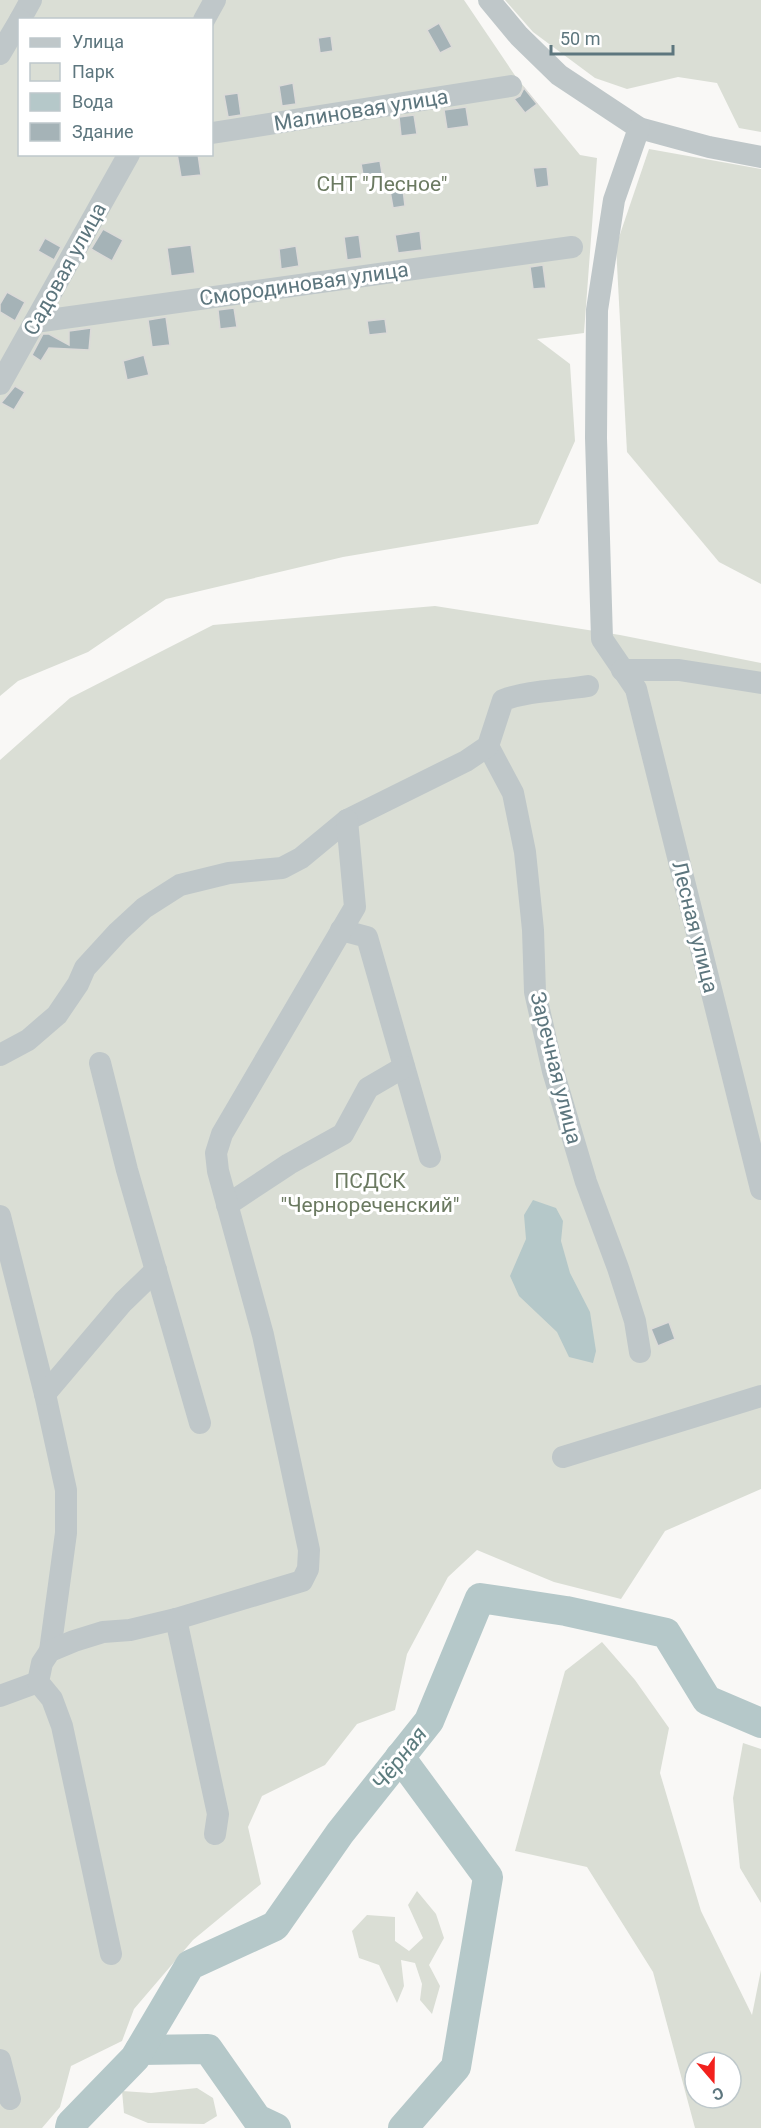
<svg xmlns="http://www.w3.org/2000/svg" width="761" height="2128" font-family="Roboto,sans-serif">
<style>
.green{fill:#daded5;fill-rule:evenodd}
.water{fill:#b5c8c9}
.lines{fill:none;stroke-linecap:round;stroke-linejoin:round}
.river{stroke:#b5c8c9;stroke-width:30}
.building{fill:#a5b3b7;stroke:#dbdad8;stroke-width:1.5}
.minor{stroke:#bfc7c9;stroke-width:22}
.labels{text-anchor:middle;stroke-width:6;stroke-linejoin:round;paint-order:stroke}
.street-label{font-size:21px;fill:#5d767e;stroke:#fff}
.park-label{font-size:21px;fill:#6b7a61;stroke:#fff}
.water-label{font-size:22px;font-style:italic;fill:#5c7c7e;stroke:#fff}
</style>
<rect width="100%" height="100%" fill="#f9f8f6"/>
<g class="green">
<path d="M0,0h464l52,77 64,78 17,3 -13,175 -47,6 33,25 5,77 -37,83 -195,33 -177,42 -78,53 -70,29 -18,15zM20,20h192v134h-192z"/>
<path d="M505,0h256v132l-22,-4 -22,-45 -39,-6 -51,12 -32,-11 -62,-46z"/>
<path d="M649,149l112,20v415l-42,-22 -92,-110 -11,-206z"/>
<path d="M435,606l185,29 141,28v826l-96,42 -44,68 -67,-17 -77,-32 -29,27 -41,77 -12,56 -38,14 -32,41 -63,31 -14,31 13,57 -68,56 -59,69 -12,32 -51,25 -11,41 -18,21h-42v-1368l70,-62 143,-73z"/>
<path d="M602,1642l33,38 34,48 -9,45 41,138 51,104 9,-45v158h-66l-42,-156 -66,-105 -72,-16 50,-180zM695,2062h36v36h-36z"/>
<path d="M743,1743l18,6v154l-21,-35 -7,-70z"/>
<path d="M417,1891l19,23 8,24 -15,27 11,21 -8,28 -12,-14 2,-16 -7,-21 -14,-3 3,26 -7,17 -18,-38 -20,-7 -7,-27 15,-16 28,2v24l14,10 14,-13 -15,-33z"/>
<path d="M197,2088l16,10 4,18 -13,8 -56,-1 -24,-10 -2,-22 29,2z"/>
</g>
<path class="water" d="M533,1200l23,8 7,13 -2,20 9,32 20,39 6,39 -3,12 -24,-6 -12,-25 -38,-36 -9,-20 16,-37 -2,-24z"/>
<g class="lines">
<g class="river">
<path d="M400,1757l88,120 -32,190 -53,61"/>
<path d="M140,2050l68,-1 49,70 19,9"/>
<path d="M70,2128l1,-4 64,-66 55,-93 85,-39 65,-93 89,-112 51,-123 86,13 100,22 41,67 54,23"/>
</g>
</g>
<g class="building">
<path d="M439,23l13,24 -12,6 -13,-23z"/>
<path d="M331,36l2,15 -13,2 -2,-15z"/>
<path d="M293,83l3,21 -14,2 -3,-20z"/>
<path d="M524,88l13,16 -12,9 -11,-14 6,-3z"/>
<path d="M238,93l3,22 -13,2 -4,-22z"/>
<path d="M466,107l3,19 -22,3 -3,-19z"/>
<path d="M414,115l3,19 -16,2 -2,-19z"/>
<path d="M177,154h21l3,21 -20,2z"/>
<path d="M380,161l3,18 -19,2 -3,-17z"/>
<path d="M547,167l2,19 -13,2 -3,-20z"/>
<path d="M403,189l2,17 -12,2 -3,-17z"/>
<path d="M103,229l20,11 -11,21 -21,-12z"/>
<path d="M420,231l2,19 -24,3 -3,-18z"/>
<path d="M359,235l3,23 -15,2 -3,-23z"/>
<path d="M45,238l16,9 -7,13 -16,-9z"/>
<path d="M191,245l4,28 -24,3 -4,-28z"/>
<path d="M296,246l3,20 -18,3 -2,-20z"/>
<path d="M543,265l3,23 -13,1 -3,-22z"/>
<path d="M7,292l18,10 -10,19 -15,-9v-8z"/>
<path d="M234,308l3,19 -17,2 -2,-19z"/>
<path d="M166,317l4,28 -18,2 -4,-27z"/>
<path d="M385,319l2,14 -18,2 -2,-14z"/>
<path d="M91,328l-2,22 -40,-2 -8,13 -9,-6 11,-21h6l20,11v-14z"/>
<path d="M144,355l5,20 -22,5 -4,-19z"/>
<path d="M15,386l10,6 -11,18 -13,-7z"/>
<path d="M669,1322l6,17 -17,7 -7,-17z"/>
</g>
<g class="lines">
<g class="minor">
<path d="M489,0l30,36 40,39 80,53 70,19 52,10"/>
<path d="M20,20l11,-20"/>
<path d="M204,20l11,-20"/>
<path d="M0,54l20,-34"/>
<path d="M639,128l-25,72 -17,110 -1,128 6,201 34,50 125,500"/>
<path d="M212,133l299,-47"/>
<path d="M35,322l537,-75"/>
<path d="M0,384l129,-230"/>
<path d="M622,670h57l82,13"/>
<path d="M488,746l25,47 12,59 8,78 2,62 18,79 33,111 32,86 17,53 5,31"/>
<path d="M341,930l26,7 63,220"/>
<path d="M0,1055l28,-15 29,-25 21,-31 7,-16 33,-36 26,-24 36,-23 49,-12 53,-5 19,-10 46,-38 119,-59 22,-15 15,-46c28,-10 56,-9 85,-14"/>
<path d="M100,1063l27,107 73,253"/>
<path d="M227,1205l62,-41 54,-30 25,-46 36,-21"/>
<path d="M0,1216l45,178 21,96v43l-16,118"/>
<path d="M45,1394l78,-92 33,-32"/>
<path d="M563,1457l198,-61"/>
<path d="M176,1619l42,195 -3,20"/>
<path d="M0,1696l38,-14"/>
<path d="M111,1954l-49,-228 -10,-27 -14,-17 4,-19 8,-12 24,-10 29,-9 27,-2 46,-11 126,-38 6,-12 1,-19 -46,-215 -45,-164 -2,-18 6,-19 133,-227 -8,-87"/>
<path d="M0,2060l10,39"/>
</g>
</g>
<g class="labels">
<g class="street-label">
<text transform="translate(361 110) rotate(-9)" y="7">Малиновая улица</text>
<text transform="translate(65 269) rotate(-61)" y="7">Садовая улица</text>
<text transform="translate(304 284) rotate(-8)" y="7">Смородиновая улица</text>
<text transform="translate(695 927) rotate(76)" y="7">Лесная улица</text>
<text transform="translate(556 1068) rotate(76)" y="7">Заречная улица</text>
</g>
<g class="park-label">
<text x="382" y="191">СНТ "Лесное"</text>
<text x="370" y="1188">ПСДСК<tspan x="370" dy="24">"Чернореченский"</tspan></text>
</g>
<g class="water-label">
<text transform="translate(399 1758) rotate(-52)" y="8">Чёрная</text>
</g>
</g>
<rect x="18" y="18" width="195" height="138" fill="#ffffff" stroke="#bec8cb" stroke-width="1.5"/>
<rect x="30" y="38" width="30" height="9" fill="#bfc7c9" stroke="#bec8cb" stroke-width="1.5"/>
<text x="72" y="48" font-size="18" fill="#5d767e">Улица</text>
<rect x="30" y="63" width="30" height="18" fill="#daded5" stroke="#bec8cb" stroke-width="1.5"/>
<text x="72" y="78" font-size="18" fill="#5d767e">Парк</text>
<rect x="30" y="93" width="30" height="18" fill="#b5c8c9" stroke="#bec8cb" stroke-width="1.5"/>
<text x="72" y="108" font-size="18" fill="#5d767e">Вода</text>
<rect x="30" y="123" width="30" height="18" fill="#a5b3b7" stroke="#bec8cb" stroke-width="1.5"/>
<text x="72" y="138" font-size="18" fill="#5d767e">Здание</text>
<g transform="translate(713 2080) rotate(160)"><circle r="28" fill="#ffffff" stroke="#bec8cb" stroke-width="1.5"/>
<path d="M0-4.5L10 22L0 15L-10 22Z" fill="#f2211d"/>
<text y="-9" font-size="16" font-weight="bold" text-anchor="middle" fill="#5d767e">С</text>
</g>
<path d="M551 45v9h122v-9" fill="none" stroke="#5d767e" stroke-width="3"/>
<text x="560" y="45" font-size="18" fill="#5d767e" stroke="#ffffff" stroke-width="4.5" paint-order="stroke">50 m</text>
</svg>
